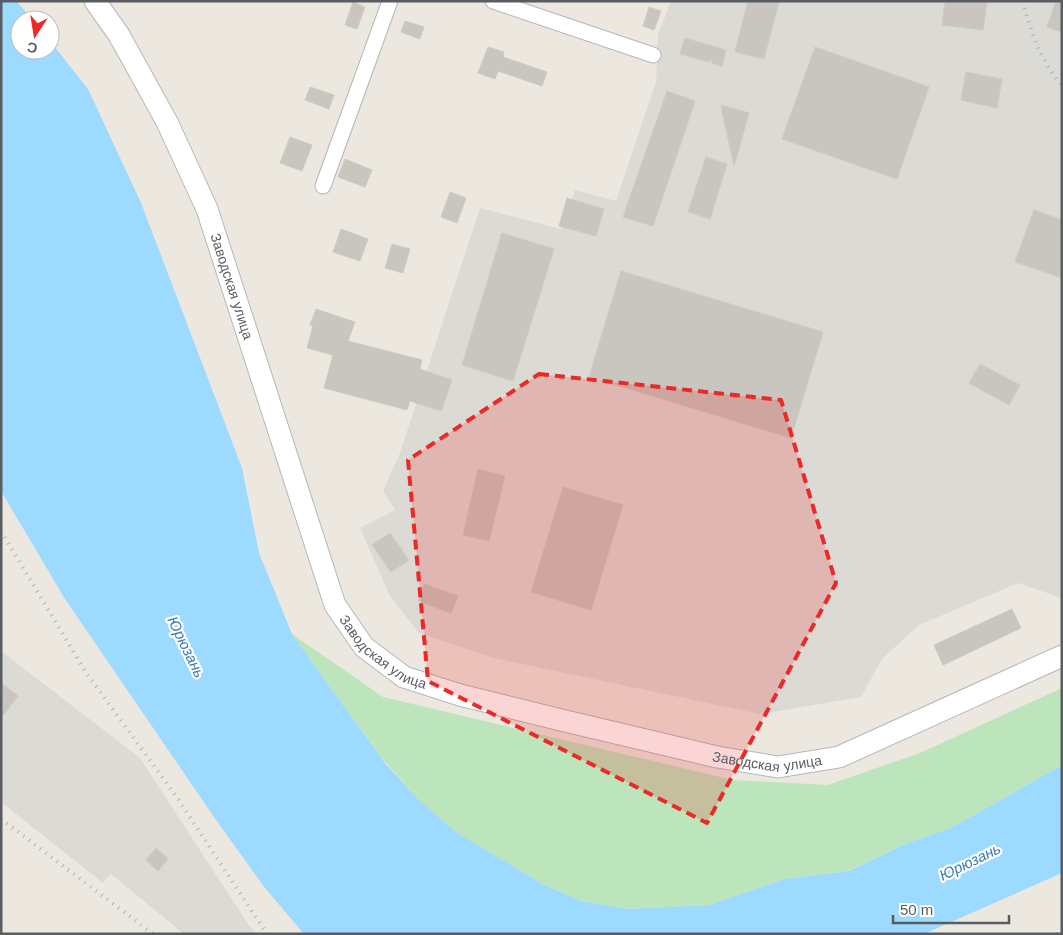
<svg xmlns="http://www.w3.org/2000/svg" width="1063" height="935" font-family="Helvetica,sans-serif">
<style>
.industrial{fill:#dcdad4}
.green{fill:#bde5bb}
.water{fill:#9cdaff}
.building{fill:#c9c5bf;stroke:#d1cabe}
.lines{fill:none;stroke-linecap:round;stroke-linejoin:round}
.street-casing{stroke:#b2b6bb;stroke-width:17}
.secondary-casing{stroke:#b3b8bd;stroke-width:23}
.street{stroke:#fff;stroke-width:15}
.secondary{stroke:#fff;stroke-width:21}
.rail{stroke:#b1b2b2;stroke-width:4;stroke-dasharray:1 6;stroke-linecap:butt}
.marked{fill:#ec2926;fill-opacity:0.2;stroke:#ec2926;stroke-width:4;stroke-dasharray:10 6;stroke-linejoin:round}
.labels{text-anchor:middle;stroke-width:4.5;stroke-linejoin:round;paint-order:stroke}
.street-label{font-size:14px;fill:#585d61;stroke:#fff}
.water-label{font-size:15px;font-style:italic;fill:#3a7bb2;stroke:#fff}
</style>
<rect width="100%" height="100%" fill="#ece8df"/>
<g class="industrial">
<path d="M671,1h391v597l-44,-15 -99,42 -37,34 -21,38 -101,17 -266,-56 -75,-25 -29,-37 -30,-68 35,-18 -12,-19 17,-38 80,-245 81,21 14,-39 41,11 40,-119 2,-47z"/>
<path d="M1,651l139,107 108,166 9,10h-73l-73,-60 -8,9 -102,-81z"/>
</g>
<path class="green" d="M292,634l91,63 350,83 95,5 92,-32 142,-65v77l-111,63 -46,16 -57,27 -63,8 -76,26 -83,4 -45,-8 -37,-16 -88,-53 -37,-32 -38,-43z"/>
<path class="water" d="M1,1h15l17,19h-13v30h30v-9l38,48 53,114 101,265 17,85 33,81 93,129 34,37 37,32 88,53 37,16 45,8 83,-4 76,-26 64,-8 56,-27 46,-16 111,-63v108l-138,61h-620l-39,-46 -49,-68 -151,-221 -64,-108z"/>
<g class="building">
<path d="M748,1h31l-15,58 -29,-7z"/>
<path d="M945,1h42l-4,29 -41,-5z"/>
<path d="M1056,1h6v31l-15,-5z"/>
<path d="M353,2l12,5 -8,22 -12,-4z"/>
<path d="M649,7l12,4 -7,19 -11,-4z"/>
<path d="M405,21l19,6 -4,12 -19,-7z"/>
<path d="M685,38l41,12 -4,16 -10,-3 -1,-5 -2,4 -29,-8z"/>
<path d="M488,47l16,5 -1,5 44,15 -5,14 -44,-15 -3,8 -17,-6z"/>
<path d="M815,47l114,40 -32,92 -115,-40z"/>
<path d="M966,72l36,7 -5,29 -36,-8z"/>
<path d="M310,87l24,8 -5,14 -24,-9z"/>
<path d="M667,91l28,10 -42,125 -30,-9z"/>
<path d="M721,105l28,8 -15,53 -12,-55z"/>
<path d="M290,137l22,8 -10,26 -22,-8z"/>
<path d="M706,157l21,7 -17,55 -22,-7z"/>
<path d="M345,159l27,11 -7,17 -27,-10z"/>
<path d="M450,192l16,6 -9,25 -16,-6z"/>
<path d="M567,198l37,11 -8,27 -37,-10z"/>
<path d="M1034,210l28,10v58l-47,-16z"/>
<path d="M341,229l27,10 -8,22 -27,-9z"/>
<path d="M502,233l52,16 -41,132 -51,-16z"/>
<path d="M392,244l18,5 -7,24 -18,-5z"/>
<path d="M621,271l202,61 -32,106 -202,-61z"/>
<path d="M316,309l39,13 -7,19 74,19 -2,9 32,11 -11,31 -31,-10 -3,9 -83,-22 9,-33 -26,-7 6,-22 -3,-1z"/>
<path d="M980,364l40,21 -11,20 -40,-22z"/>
<path d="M478,469l27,7 -16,65 -26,-6z"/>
<path d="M563,487l60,18 -32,105 -60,-18z"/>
<path d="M390,533l19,27 -18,12 -19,-27z"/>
<path d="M424,584l34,12 -7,17 -33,-12z"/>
<path d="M1012,609l9,19 -78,37 -9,-20z"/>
<path d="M1,683l17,13 -17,22z"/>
<path d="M156,848l12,11 -10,12 -12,-11z"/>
</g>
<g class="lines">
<defs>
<g id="street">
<path d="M493,1l160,54"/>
<path d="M323,186l67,-185"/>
</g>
<g id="secondary">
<path id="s1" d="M95,1l24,34 48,87 40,87 128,396 29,42 40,30 56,18 101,25 156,37 61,10 61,-10 223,-101"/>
</g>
</defs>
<use href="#street" class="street-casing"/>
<use href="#secondary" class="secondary-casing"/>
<use href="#street" class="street"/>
<use href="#secondary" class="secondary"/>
<g class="rail">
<path d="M1023,1c8,33 18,59 39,85"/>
<path d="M1,531l84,140 91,125 91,138"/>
<path d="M1,819l152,115"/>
<path d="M1057,934l5,-2"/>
</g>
</g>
<path class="marked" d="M539,374l242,26 55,183 -129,240 -279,-142 -20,-221z"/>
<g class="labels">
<g class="street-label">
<text dy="5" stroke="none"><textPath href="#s1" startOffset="318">Заводская улица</textPath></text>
<text dy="5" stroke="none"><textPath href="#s1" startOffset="722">Заводская улица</textPath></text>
<text dy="5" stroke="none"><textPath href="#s1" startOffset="1128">Заводская улица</textPath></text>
</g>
<g class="water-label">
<text transform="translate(186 647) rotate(64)" y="5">Юрюзань</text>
<text transform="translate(970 862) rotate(-26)" y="5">Юрюзань</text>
</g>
</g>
<rect width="1063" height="935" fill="none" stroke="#585d61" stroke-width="5"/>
<g transform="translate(35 35) rotate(192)"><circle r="24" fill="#ffffff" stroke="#bcbec0"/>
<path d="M0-4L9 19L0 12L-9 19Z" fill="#ec2926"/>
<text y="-8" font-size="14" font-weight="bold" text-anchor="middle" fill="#585d61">С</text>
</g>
<path d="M893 915v8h116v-8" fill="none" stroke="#585d61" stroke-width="2.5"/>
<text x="900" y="915" font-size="15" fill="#585d61" stroke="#ffffff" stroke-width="4" paint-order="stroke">50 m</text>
</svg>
